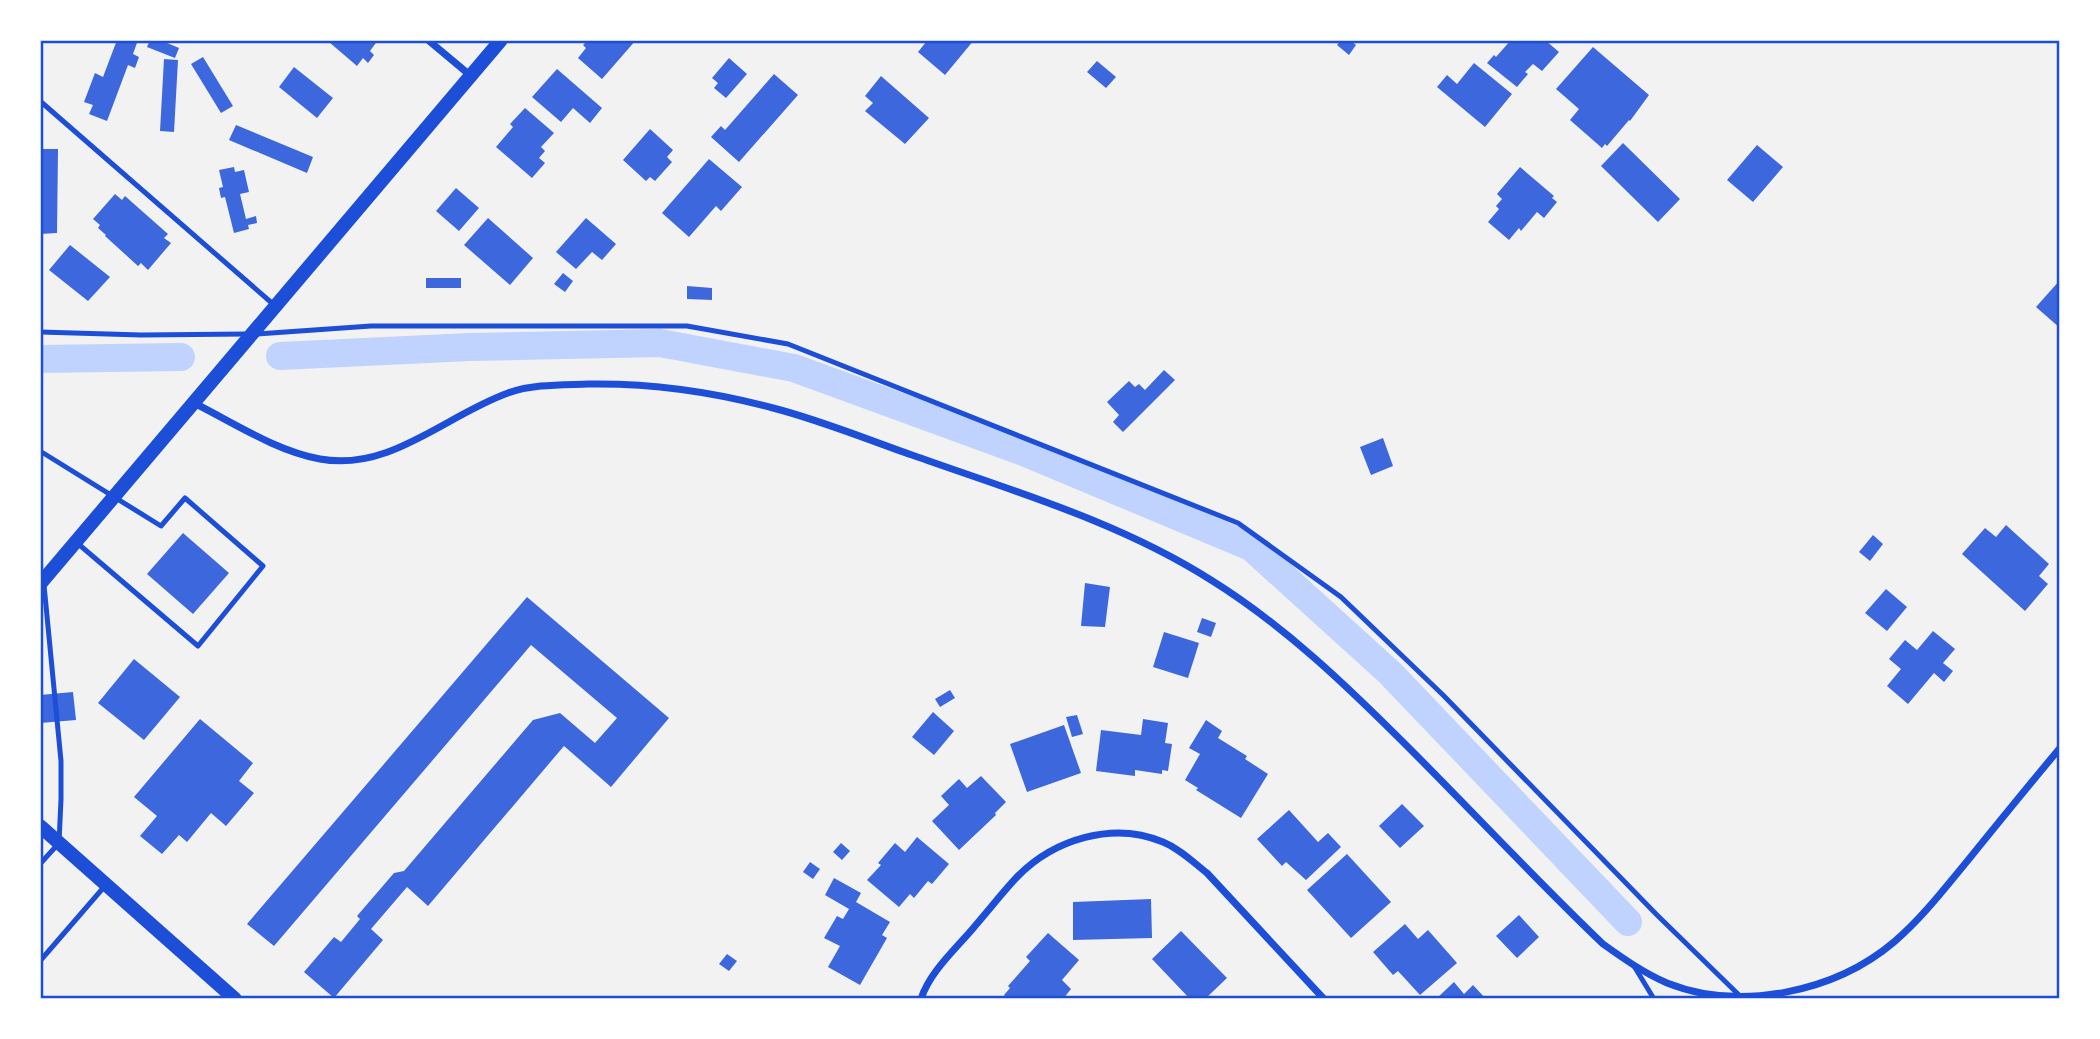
<svg xmlns="http://www.w3.org/2000/svg" width="2100" height="1039" font-family="Lato,sans-serif">
<style>
.lines{fill:none;stroke-linecap:round;stroke-linejoin:round}
.canal{stroke:#bfd3fe;stroke-width:28}
.building{fill:#3d67dc}
.service{stroke:#1d4ed8;stroke-width:5}
.minor{stroke:#1d4ed8;stroke-width:7}
.secondary{stroke:#1d4ed8;stroke-width:14}
.neatline{fill:none;stroke:#1d4ed8;stroke-width:2.5}
</style>
<rect width="100%" height="100%" fill="#f2f2f2"/>
<g class="lines">
<g class="canal">
<path d="M280,356l190,-9 190,-4 134,25 227,83 230,96 139,126 238,249"/>
<path d="M40,359l141,-2"/>
</g>
</g>
<g class="building">
<path d="M117,40h21l-5,14 6,3 -4,11 -7,-3 -21,56 -18,-7 4,-9 -9,-3 11,-29 8,4z"/>
<path d="M150,40h10l19,8 -4,10 -28,-11z"/>
<path d="M331,40h47l-8,11 4,4 -6,8 -5,-5 -6,8 -28,-24z"/>
<path d="M588,40h48l-34,39 -24,-21 8,-10 -3,-3z"/>
<path d="M924,40h50l-29,35 -27,-23 8,-10z"/>
<path d="M1341,40h9l6,5 -7,10 -12,-10z"/>
<path d="M1511,40h34l14,12 -17,19 -9,-7 -8,8 3,2 -11,13 -30,-24 7,-8 2,2z"/>
<path d="M1593,47l56,48 -19,26 -1,-1 -22,26 -2,-2 -3,4 -32,-28 9,-11 -23,-20z"/>
<path d="M203,57l30,49 -12,7 -30,-49z"/>
<path d="M729,58l18,16 -21,24 -12,-10 4,-5 -6,-5z"/>
<path d="M164,59l14,1 -4,72 -14,-1z"/>
<path d="M1097,61l19,16 -10,11 -19,-16z"/>
<path d="M1474,63l38,31 -27,33 -48,-40 10,-12 10,9z"/>
<path d="M294,67l39,31 -16,20 -38,-31z"/>
<path d="M557,69l45,39 -12,15 -17,-15 -12,14 -29,-25z"/>
<path d="M774,74l24,21 -59,67 -28,-25 10,-11 4,4z"/>
<path d="M881,76l48,42 -24,26 -40,-33 8,-8 -8,-7z"/>
<path d="M525,108l29,25 -13,14 4,4 -6,7 6,5 -13,15 -36,-31 17,-20 -3,-3z"/>
<path d="M236,125l77,32 -6,16 -78,-33z"/>
<path d="M650,129l23,21 -6,7 5,5 -17,19 -5,-4 -4,4 -23,-21z"/>
<path d="M1623,143l57,56 -22,23 -57,-56z"/>
<path d="M1757,145l26,22 -30,35 -26,-22z"/>
<path d="M41,149h17l-1,84 -17,1z"/>
<path d="M709,159l33,28 -21,24 -5,-5 -27,31 -27,-24z"/>
<path d="M234,167l1,5 9,-2 5,22 -9,2 6,25 10,-3 1,7 -9,2 1,4 -15,4 -9,-36 -4,1 -2,-10 4,-1 -4,-17z"/>
<path d="M1520,167l34,29 -2,2 5,4 -13,16 -7,-6 -16,19 -2,-3 -10,12 -21,-18 11,-13 -3,-3 6,-7 -5,-5z"/>
<path d="M456,188l23,20 -20,23 -23,-20z"/>
<path d="M115,194l7,6 3,-4 43,38 -4,4 7,5 -23,27 -7,-7 -3,3 -33,-30 1,-1 -8,-7 2,-3 -7,-6z"/>
<path d="M488,218l45,40 -23,27 -46,-40z"/>
<path d="M586,218l30,26 -14,16 -10,-8 -16,17 -20,-17z"/>
<path d="M70,245l40,32 -22,24 -39,-31z"/>
<path d="M563,273l10,8 -8,11 -11,-8z"/>
<rect x="426" y="278" width="35" height="10"/>
<path d="M2060,280v48l-24,-21z"/>
<path d="M687,286l25,2v12l-25,-1z"/>
<path d="M1164,370l11,10 -52,52 -10,-10 6,-7 -12,-13 22,-21 6,6 4,-3 6,6z"/>
<path d="M1383,438l10,28 -22,9 -11,-28z"/>
<path d="M2006,525l43,39 -10,12 9,8 -23,27 -63,-57 23,-26 11,9z"/>
<path d="M183,533l46,40 -36,41 -46,-40z"/>
<path d="M1873,535l10,9 -13,17 -11,-9z"/>
<path d="M1085,583l25,4 -5,40 -24,-1z"/>
<path d="M1886,589l21,18 -20,24 -22,-18z"/>
<path d="M527,597l142,121 -58,69 -47,-41 -136,160 -21,-19 -36,42 12,11 -49,58 -30,-26 30,-35 7,5 19,-23 -3,-3 37,-43 10,-2 129,-151 27,-7 35,30 22,-25 -86,-73 -257,301 -27,-22z"/>
<path d="M1202,618l14,5 -5,14 -14,-5z"/>
<path d="M1933,631l22,18 -12,14 10,8 -9,11 -10,-9 -26,31 -21,-18 14,-17 -12,-10 16,-19 12,10z"/>
<path d="M1164,632l35,11 -11,35 -35,-11z"/>
<path d="M134,659l46,38 -36,43 -46,-37z"/>
<path d="M950,690l5,8 -15,9 -5,-8z"/>
<path d="M73,692l3,28 -36,3v-28z"/>
<path d="M933,712l21,19 -20,24 -22,-18z"/>
<path d="M1077,715l6,19 -11,3 -6,-20z"/>
<path d="M200,719l53,44 -14,18 15,12 -28,33 -15,-13 -24,29 -8,-7 -17,19 -22,-18 17,-20 -23,-19z"/>
<path d="M1143,719l25,4 -3,20 7,1 -4,27 -6,-1v4l-27,-4v6l-39,-5 5,-41 40,5z"/>
<path d="M1206,720l16,11 -4,7 29,18 -2,3 23,15 -27,44 -45,-28 2,-2 -13,-8 15,-26 -11,-6z"/>
<path d="M1064,725l17,48 -54,19 -17,-48z"/>
<path d="M981,776l25,26 -11,11 1,2 -37,35 -27,-29 17,-16 -8,-9 18,-17 8,9z"/>
<path d="M1402,804l22,22 -24,22 -21,-22z"/>
<path d="M1289,810l29,32 10,-9 13,14 -35,33 -20,-18 -4,4 -25,-27z"/>
<path d="M917,837l32,27 -17,20 -4,-3 -14,17 -4,-4 -11,13 -32,-27 14,-15 -3,-2 17,-20 10,9z"/>
<path d="M841,843l9,8 -8,9 -9,-8z"/>
<path d="M1347,854l44,48 -40,36 -44,-48z"/>
<path d="M810,862l10,7 -7,10 -10,-7z"/>
<path d="M834,878l27,15 -5,9 34,20 -8,13 5,3 -27,47 -32,-18 12,-21 -16,-8 13,-22 6,3 6,-10 -24,-14z"/>
<path d="M1151,899l1,39 -79,2v-38z"/>
<path d="M1519,915l20,22 -22,21 -21,-22z"/>
<path d="M1405,924l13,15 10,-9 29,33 -37,32 -22,-24 -5,4 -20,-23z"/>
<path d="M1181,931l46,47 -22,21h-15l-38,-40z"/>
<path d="M1048,933l31,27 -17,20 9,9 -8,10h-55l-4,-4 6,-7 -2,-2 22,-25 -4,-4z"/>
<path d="M727,954l10,7 -8,10 -10,-7z"/>
<path d="M1454,982l10,12 9,-9 13,14h-50z"/>
</g>
<g class="lines">
<g class="service">
<path d="M40,101l233,203"/>
<path d="M40,332l101,3 106,-1"/>
<path d="M257,334l114,-8h316l101,18 450,179 103,74 102,98 214,220 83,81"/>
<path d="M40,451l121,75 24,-28 78,68 -65,80 -122,-104"/>
<path d="M40,864l19,-21 2,-44v-38l-17,-176"/>
<path d="M40,961l64,-74"/>
<path d="M1634,966l20,33"/>
</g>
<g class="minor">
<path d="M428,40l43,36"/>
<path d="M194,403c40,20 82,48 126,56 70,13 126,-44 188,-66 25,-9 54,-8 80,-9 61,-1 126,8 185,24 47,12 93,31 139,47 101,36 208,67 299,125 74,46 137,107 198,168 65,65 128,133 194,196 21,15 41,29 64,39 73,29 168,9 227,-41 28,-24 51,-54 75,-83 30,-37 60,-74 91,-111"/>
<path d="M921,999c9,-28 36,-51 54,-73 14,-16 27,-33 42,-49 37,-38 96,-56 146,-35 17,7 30,20 44,31l117,126"/>
</g>
<g class="secondary">
<path d="M40,584l461,-544"/>
<path d="M40,826l195,173"/>
</g>
</g>
<rect width="2100" height="1039" fill="none" stroke="#ffffff" stroke-width="84"/>
<rect x="42" y="42" width="2016" height="955" class="neatline"/>
</svg>
